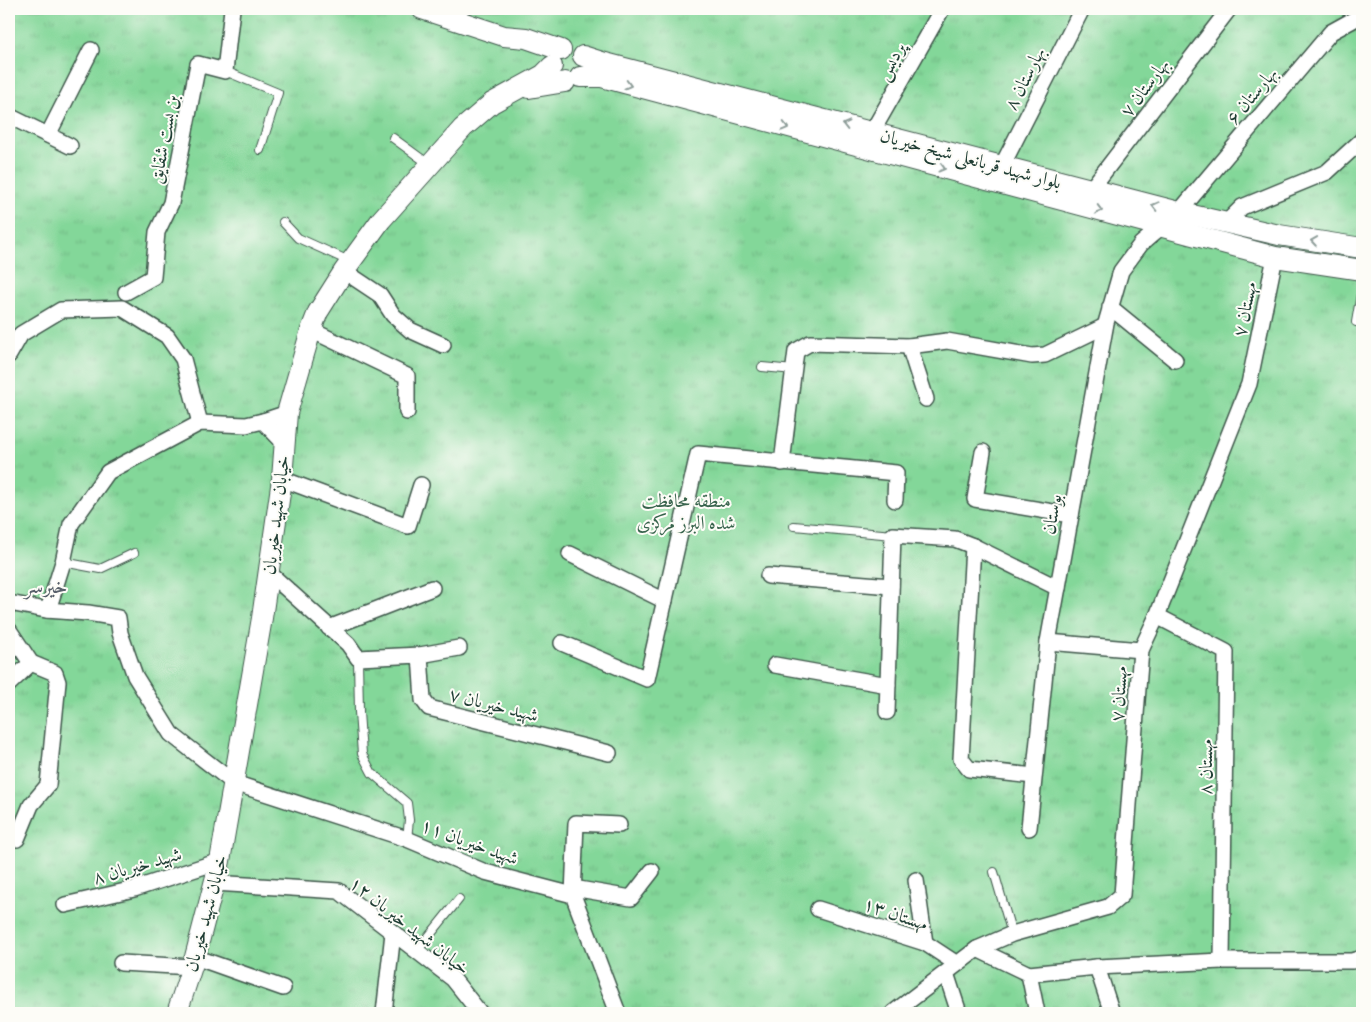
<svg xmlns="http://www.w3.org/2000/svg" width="1371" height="1022" font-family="'IM FELL French Canon',Amiri,serif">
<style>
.park{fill:url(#park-tufts);stroke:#518a66}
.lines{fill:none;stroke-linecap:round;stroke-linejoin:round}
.lane-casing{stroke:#3e564a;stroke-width:10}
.street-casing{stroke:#3e564a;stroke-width:18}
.secondary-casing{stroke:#3e564a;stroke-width:22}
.lane{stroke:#fff;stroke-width:8}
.street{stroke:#fff;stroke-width:15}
.secondary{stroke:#fff;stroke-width:20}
.oneway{stroke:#8f9e9a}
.labels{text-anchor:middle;stroke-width:4;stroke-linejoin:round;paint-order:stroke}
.street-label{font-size:19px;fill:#1f3d34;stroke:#fdfcf7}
.park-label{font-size:19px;fill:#38644d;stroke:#fdfcf7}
.quarter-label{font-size:21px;fill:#58606b;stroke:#fdfcf7}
</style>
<defs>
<pattern id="park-tufts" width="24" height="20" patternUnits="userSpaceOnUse" patternTransform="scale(1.25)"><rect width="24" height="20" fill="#83d799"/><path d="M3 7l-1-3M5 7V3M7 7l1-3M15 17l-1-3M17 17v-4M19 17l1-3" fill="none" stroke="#71b984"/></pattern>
</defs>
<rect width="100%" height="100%" fill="#fdfcf7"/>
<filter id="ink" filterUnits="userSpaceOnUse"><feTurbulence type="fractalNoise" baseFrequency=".02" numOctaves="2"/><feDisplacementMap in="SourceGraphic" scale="10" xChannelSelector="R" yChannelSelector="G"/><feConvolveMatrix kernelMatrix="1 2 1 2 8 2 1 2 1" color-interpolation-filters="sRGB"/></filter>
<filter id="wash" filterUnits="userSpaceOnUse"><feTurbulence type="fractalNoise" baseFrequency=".0096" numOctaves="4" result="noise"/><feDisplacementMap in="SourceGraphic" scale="20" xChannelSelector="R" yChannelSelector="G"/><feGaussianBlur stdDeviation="1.12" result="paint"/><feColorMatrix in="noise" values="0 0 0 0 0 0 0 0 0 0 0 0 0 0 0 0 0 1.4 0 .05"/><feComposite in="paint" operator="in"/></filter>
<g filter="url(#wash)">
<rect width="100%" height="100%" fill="#f0e4c8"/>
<rect class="park" x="9" y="9" width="1353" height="1004"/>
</g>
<g filter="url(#ink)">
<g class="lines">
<defs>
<g id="lane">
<path d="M225,71l53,22 -18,57"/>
<path d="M393,138l37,27"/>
<path d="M283,222l15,16 51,23"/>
<path d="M1356,322l6,-34"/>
<path d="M762,367l32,3"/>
<path d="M794,526l99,9"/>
<path d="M63,562l37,7 34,-16"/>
<path d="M358,658l1,54 3,42 10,19 35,30 2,17 -2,19"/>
<path d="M994,872l18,62"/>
<path d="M417,951l42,-52"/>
</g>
<g id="street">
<path d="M9,116l61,30"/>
<path d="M872,132l70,-123"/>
<path d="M48,135l43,-85"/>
<path d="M1002,166l80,-157"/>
<path d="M1091,189l138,-180"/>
<path d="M1179,212l152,-180 31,-17"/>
<path d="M1226,223l16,-16 85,-35 35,-32"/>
<path d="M344,271l36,24 13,20 17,15 33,15"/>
<path d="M126,292l27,-15 4,-45 14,-29 27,-139 27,7 7,-62"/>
<path d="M1110,307l65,53"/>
<path d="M311,330l96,46v36"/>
<path d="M909,346l17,53"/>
<path d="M9,355l12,-21 40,-24 61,-2 45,28 16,23 17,64"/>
<path d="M263,421l21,22"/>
<path d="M983,452l-8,47 96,16"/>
<path d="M782,463l14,-112 14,-8 99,3 38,-5 85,15 13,-1 60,-29"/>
<path d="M282,479l126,47 13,-41"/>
<path d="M973,546l-12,213 8,10 65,7"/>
<path d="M570,554l95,47"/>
<path d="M268,572l80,72 10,14 62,-3 3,45 6,8 180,45"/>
<path d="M768,576l123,10"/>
<path d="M9,603l37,7 42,3 30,5 2,15 15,43 36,58 63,49 173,56 78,33 88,23 45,118"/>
<path d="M48,610l15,-48 8,-38 37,-52 92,-49 46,2 17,-4 24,-8"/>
<path d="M1157,616l69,36 -4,309"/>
<path d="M329,628l103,-40"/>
<path d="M9,630l22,33 24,10 3,9 -10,103 -17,20 -14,34"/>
<path d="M1048,642l93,8"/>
<path d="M562,643l85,36 51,-225 198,19 -1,27"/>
<path d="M420,655l39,-7"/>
<path d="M775,665l113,20"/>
<path d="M9,684l22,-21"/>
<path d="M887,712l6,-177 62,4 18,7 85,42"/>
<path d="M1029,828l19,-186 58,-319 15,-52 20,-27 21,-18"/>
<path d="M916,880l9,63"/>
<path d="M214,883l125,8 114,88 27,34"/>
<path d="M573,888l58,10 21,-27"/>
<path d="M573,895l3,-72 43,2"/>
<path d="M65,905l69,-16 86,-28"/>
<path d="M818,909l107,34 32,21"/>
<path d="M977,949l52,25 68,-7 125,-6h130l10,-3"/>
<path d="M195,957l88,31"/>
<path d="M121,963l71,4"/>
<path d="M1097,967l15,46"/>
<path d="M946,973l13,40"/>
<path d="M1029,974l8,39"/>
<path d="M384,1013l9,-80"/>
<path d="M893,1013l84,-64 35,-15 96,-27 14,-12 19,-245 16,-34 92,-232 26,-127"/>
</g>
<g id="secondary">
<path d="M422,9l82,27 22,2 35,12"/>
<path d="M583,56l22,7 574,149 100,23 83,13"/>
<path d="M580,77h22l673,180 87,13"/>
<path d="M529,88l36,-6"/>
<path d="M177,1013l18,-56 25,-96 42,-243 20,-139 5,-66 24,-83 7,-18 26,-41 37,-51 82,-92 29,-25 51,-28 9,-9"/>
</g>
</defs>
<use href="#lane" class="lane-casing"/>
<use href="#street" class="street-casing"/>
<use href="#secondary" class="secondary-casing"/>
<use href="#lane" class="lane"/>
<use href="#street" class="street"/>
<use href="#secondary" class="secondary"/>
</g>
<defs><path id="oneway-chevron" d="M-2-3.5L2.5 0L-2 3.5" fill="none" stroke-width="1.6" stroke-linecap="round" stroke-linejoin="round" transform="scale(1.25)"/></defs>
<g class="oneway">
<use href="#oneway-chevron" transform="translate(628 85) rotate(15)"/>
<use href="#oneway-chevron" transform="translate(846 125) rotate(-166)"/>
<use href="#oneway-chevron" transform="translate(785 127) rotate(15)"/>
<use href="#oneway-chevron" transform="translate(942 168) rotate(15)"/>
<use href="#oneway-chevron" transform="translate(1155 206) rotate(-166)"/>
<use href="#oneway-chevron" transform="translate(1099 210) rotate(15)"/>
<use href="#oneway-chevron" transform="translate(1314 241) rotate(-171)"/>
</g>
</g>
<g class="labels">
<g class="street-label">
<text transform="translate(890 61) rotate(-61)" y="7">پردیس</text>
<text transform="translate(1024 78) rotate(-63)" y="7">بهارستان ۸</text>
<text transform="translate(1144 87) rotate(-53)" y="7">بهارستان ۷</text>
<text transform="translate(1251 95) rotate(-50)" y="7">بهارستان ۶</text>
<text transform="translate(163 139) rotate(-79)" y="7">بن بست شقایق</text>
<text transform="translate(971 158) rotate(15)" y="7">بلوار شهید قربانعلی شیخ خیریان</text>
<text transform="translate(1244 309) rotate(-78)" y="7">مهستان ۷</text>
<text transform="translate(1051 514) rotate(-80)" y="7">بوستان</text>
<text transform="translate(275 515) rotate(-83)" y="7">خیابان شهید خیریان</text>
<text transform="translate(1118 694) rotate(-86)" y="7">مهستان ۷</text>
<text transform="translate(494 704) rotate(14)" y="7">شهید خیریان ۷</text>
<text transform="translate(1205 767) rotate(-89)" y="7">مهستان ۸</text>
<text transform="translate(470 841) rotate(20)" y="7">شهید خیریان ۱۱</text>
<text transform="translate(137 865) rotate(-16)" y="7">شهید خیریان ۸</text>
<text transform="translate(205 913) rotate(-75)" y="7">خیابان شهید خیریان</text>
<text transform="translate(896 913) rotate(19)" y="7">مهستان ۱۳</text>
<text transform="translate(410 925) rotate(38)" y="7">خیابان شهید خیریان ۱۲</text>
</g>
<g class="park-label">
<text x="686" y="507">منطقه محافظت<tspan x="686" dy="22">شده البرز مرکزی</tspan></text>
</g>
<g class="quarter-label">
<text x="46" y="593">خیرسر</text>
</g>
</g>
<rect width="1371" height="1022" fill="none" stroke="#fdfcf7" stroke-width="30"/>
</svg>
